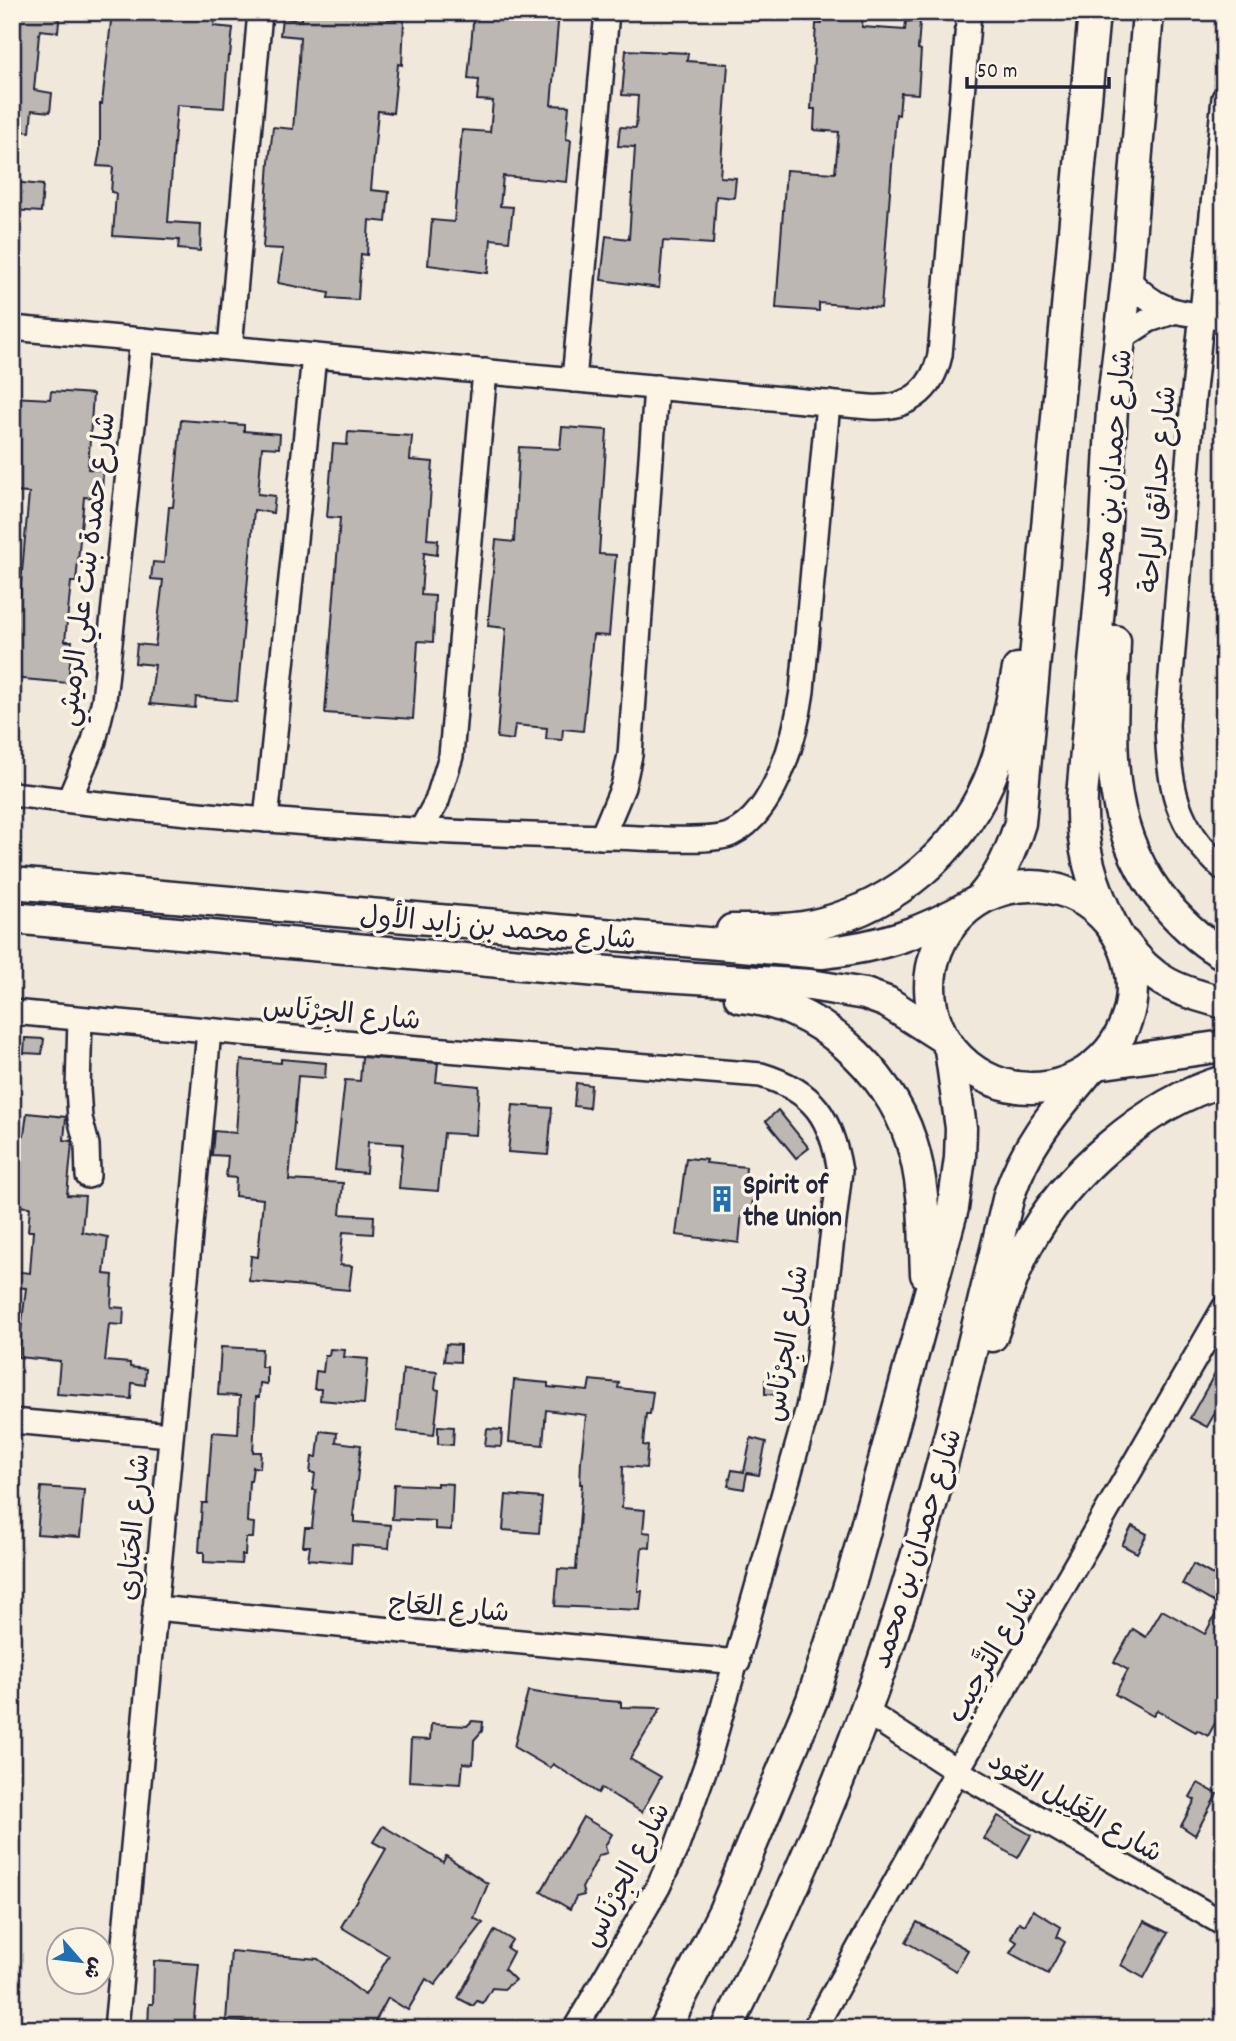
<svg xmlns="http://www.w3.org/2000/svg" width="1236" height="2041" font-family="Dekko,'Playpen Sans Arabic',sans-serif">
<style>
.building{fill:#bcb7b3;stroke:#22223b;stroke-width:2}
.lines{fill:none;stroke-linecap:round;stroke-linejoin:round}
.minor-casing{stroke:#22223b;stroke-width:28}
.major-casing{stroke:#22223b;stroke-width:35}
.minor{stroke:#fcf5e5;stroke-width:23}
.major{stroke:#fcf5e5;stroke-width:30}
.labels{text-anchor:middle;stroke-width:7;stroke-linejoin:round;paint-order:stroke}
.street-label{font-size:28px;fill:#22223b;stroke:#fcf5e5}
.poi-label{font-size:28px;font-weight:bold;fill:#22223b;stroke:#fcf5e5;text-anchor:start}
</style>
<rect width="100%" height="100%" fill="#efe8db"/>
<filter id="ink" filterUnits="userSpaceOnUse"><feTurbulence type="fractalNoise" baseFrequency=".0143" numOctaves="2"/><feDisplacementMap in="SourceGraphic" scale="14" xChannelSelector="R" yChannelSelector="G"/><feConvolveMatrix kernelMatrix="1 2 1 2 8 2 1 2 1" color-interpolation-filters="sRGB"/></filter>
<g filter="url(#ink)">
<g class="building">
<path d="M12,12h48l-2,20 -18,-2 -1,4 -5,56 18,3 -2,19 -18,-2 -2,22 -18,-2z"/>
<path d="M112,12h104l-2,14 19,2 -3,28h-2l-4,52 -47,-3 -9,117 33,2 -1,27 -22,-2 1,-9 -66,-4 3,-43 -5,-1 2,-25 -16,-1 3,-16v-46h2z"/>
<path d="M302,12h87l-1,7 16,1 -2,45 -4,-1 -5,49 -15,-2 -7,79 18,2 -3,30 -17,-2 -2,35 -6,-1 -3,46 -30,-2 1,-5 -51,-10 5,-34 -20,-1 6,-86 4,-35 20,2 6,-68 1,-24 -20,-2 2,-17 20,2z"/>
<path d="M474,12h85l-8,93 18,1 -3,33 5,1 -4,42 -64,-6 -3,30 13,1 -4,34 -18,-2 -3,34 -60,-8 4,-45 22,2 8,-92 28,2 3,-31 -16,-1 2,-20 -11,-1z"/>
<path d="M823,12h40l-1,15 43,3 1,-9 14,1 -2,27 3,1 -3,44 -17,-1 -2,22 -3,-1 -15,194 -62,-5v8l-43,-3 10,-138 49,3 4,-41 -25,-2 1,-21h-4l5,-85h6z"/>
<path d="M626,50l62,3 -1,8 41,3 -8,113 16,1 -2,20 -18,-2 -3,48 -50,-3 -4,47 -58,-8 5,-44 23,3 6,-92 -17,-1 2,-19 16,1 2,-32 -16,-1z"/>
<path d="M12,182l31,3 -2,27 -29,-2z"/>
<path d="M51,391l42,3 -5,75 15,1 -1,28 -18,-1 -8,85h-5l-6,59h7l-4,42 -56,-5v-84l8,1 9,-102 -17,-1v-95l38,2z"/>
<path d="M181,420l63,5v6l36,3 -1,14 -17,-1 -4,47 17,2 -2,17 -19,-3 -17,191 -41,-4 -1,11 -45,-4 5,-39 -20,-2 2,-19 18,2 8,-66 -12,-1 2,-17 11,1 5,-56h4z"/>
<path d="M562,427l45,3 -8,124 17,1 -7,81 -16,-1 -10,96 -20,-2 -1,11 -16,-1 1,-11 -32,-3 -2,15 -16,-2 9,-110 -18,-2 8,-86 18,2 5,-95 41,2z"/>
<path d="M348,432l64,4 -2,24 23,2 -6,77 11,1 -1,15 -13,-2 -3,42 14,1 -2,46 -15,-1 -5,78 -88,-6 15,-195 -13,-1 6,-73 14,1z"/>
<path d="M25,1038l19,1 -2,15 -18,-1z"/>
<path d="M362,1057l76,6 -2,19 43,4 -3,49 -32,-2 -6,58 -39,-3 4,-44 -35,-2 -2,31 -31,-3 10,-90 15,1z"/>
<path d="M281,1059l45,4 -1,15 -27,-2 -9,104 54,3 -3,31 34,2 -1,18 -30,-2 -3,33 12,1 -3,24 -100,-9 2,-25 7,1 5,-58 -28,-3 1,-18 -10,-1 2,-21 -16,-1 2,-24 22,2 5,-73 40,3z"/>
<path d="M576,1083l15,2 -2,23 -15,-2z"/>
<path d="M513,1105l39,3 -4,47 -40,-3z"/>
<path d="M778,1110l31,38 -13,10 -30,-37z"/>
<path d="M27,1113l39,4 -2,23 7,1 1,2 -5,52 18,1 -3,36 26,5 -4,37 9,1 -2,32 13,1 -1,17 -14,-1 -4,37 25,2v4l16,2 -1,16 -13,-2 -1,16 -74,-5 3,-33 -42,-4 8,-69 -14,-1v-16l18,2 3,-42h-5l2,-24 -18,-1v-24l6,-48 6,1z"/>
<path d="M686,1158l21,2 -1,3 40,4 -2,25 10,1 -3,20 -9,-1 -3,31 -63,-8z"/>
<path d="M446,1344l14,1v17l-16,-1z"/>
<path d="M221,1347l41,2 -1,18h6v17l-7,-1 -1,14h-3l-3,55h8l-1,16 -7,-1 -2,14h-2l-2,41 7,1 -1,15h-7l-1,17h-3l-1,9 -37,-2v-10h-5l3,-49h5l5,-71 26,2 2,-38 -22,-1z"/>
<path d="M330,1349l15,1 -1,7 24,2 -4,45 -44,-4 1,-11h-7l2,-18 7,1 2,-17h4z"/>
<path d="M1224,1357v40l-17,30 -17,-9z"/>
<path d="M403,1369l34,3 -2,17 4,1 -5,45 -37,-4z"/>
<path d="M514,1380l34,3v4l40,4 2,-11 29,3 -1,5 35,4 -3,22h-4l-3,31 5,1 -2,22 -23,-2 -1,42 23,2 -2,22 8,1 -1,15 -8,-1 -4,44h4l-2,19 -85,-4 3,-37 18,1 6,-86h-2l1,-23 5,-46 -40,-5 -3,35 -34,-3z"/>
<path d="M765,1380h17l-1,15 -16,-1z"/>
<path d="M438,1426l16,1 -1,18 -15,-1z"/>
<path d="M487,1429l15,1 -1,17 -16,-1z"/>
<path d="M320,1431l17,2 -1,9 25,3 -8,71h2v6l36,3 -2,23 -37,-3 -1,18 -43,-4 2,-13h-7l2,-18h7l4,-38h-3l2,-17h-5l2,-16h5z"/>
<path d="M751,1438l15,4 -7,33 -12,-2 -3,16 -16,-3 4,-16 12,2z"/>
<path d="M437,1483l16,1 -2,46 -16,-1v-8l-43,-2 2,-35 43,2z"/>
<path d="M41,1487l43,3 -4,47 -43,-3z"/>
<path d="M506,1495l36,3 -3,35 -36,-3z"/>
<path d="M1132,1526l15,8 -10,19 -15,-8z"/>
<path d="M1193,1564l31,17v126l-16,29 -11,-6 -1,2 -39,-22 -4,6 -38,-22 13,-24 -14,-8 19,-33 13,8 16,-27 43,24 15,-28 -38,-22z"/>
<path d="M528,1691l42,7 51,4v5l40,1 -31,51 31,18 -19,35 -41,-24 -3,5 -45,-29 -3,4 -36,-21z"/>
<path d="M472,1721l11,1 -1,9 -8,9 -1,24 -10,-1 -2,21 -52,-3 2,-42 19,1 1,-16 36,2z"/>
<path d="M1198,1783l19,11 -22,41 -14,-9 14,-26 -5,-3z"/>
<path d="M998,1816l33,19 -13,23 -34,-19z"/>
<path d="M583,1817l29,17 -7,12 2,7 -8,2 -17,33 2,7 -8,2 -6,12 -29,-17z"/>
<path d="M383,1826l60,36 3,-6 42,28 -14,34 9,5 -48,62 -9,-6 -18,31 -20,-12 -17,31h-73l-16,-5 -56,-3 5,-70 87,8 47,36 24,-39 -48,-29 45,-78 -13,-7z"/>
<path d="M1033,1910l28,17 -4,10 8,5 -17,32 -38,-21 7,-11 -6,-4 8,-16 6,3z"/>
<path d="M1144,1921l24,12 -24,45 -23,-13z"/>
<path d="M917,1922l51,28 -12,21 -50,-29z"/>
<path d="M495,1930l17,10 -5,8 6,4 -9,17 11,11 -11,9 -12,-1 -9,15 -6,-2 -4,5 -15,-8z"/>
<path d="M154,1961l45,3 -6,65h-45l1,-25h4z"/>
</g>
<g class="lines">
<defs>
<g id="minor">
<path d="M1224,98l-31,302 -26,325c2,59 8,103 57,144"/>
<path d="M1127,278c32,36 52,35 97,39"/>
<path d="M12,328l857,79c37,3 63,-15 71,-52l29,-343"/>
<path d="M1120,339l29,-19 24,-8"/>
<path d="M230,348l30,-336"/>
<path d="M574,380l33,-368"/>
<path d="M12,794c198,24 398,40 598,43 27,0 100,7 121,-3 45,-21 65,-99 71,-143l26,-288"/>
<path d="M69,800l25,-59 10,-41 38,-360"/>
<path d="M266,820l48,-464"/>
<path d="M421,830l16,-29 14,-45 34,-385"/>
<path d="M602,837l21,-50 7,-32 26,-368"/>
<path d="M12,1012l282,26 467,37c53,16 70,42 79,96l-22,185 -10,52 -100,352 -31,86 -19,41 -83,142"/>
<path d="M80,1019l-2,70 2,29 7,27 1,31"/>
<path d="M12,1421l159,14"/>
<path d="M155,1608l583,54"/>
<path d="M865,1711l92,60 267,153"/>
<path d="M116,2029l93,-998"/>
<path d="M814,2029l143,-258 267,-463"/>
</g>
<g id="major">
<path d="M1115,641c-3,96 -15,185 52,265 16,18 35,37 57,48"/>
<path d="M12,883l810,70c58,-6 101,-20 152,-50"/>
<circle cx="1031" cy="987" r="101"/>
<path d="M981,898c20,-23 30,-46 39,-75l74,-811"/>
<path d="M12,918l619,56 179,11 55,9 22,8 55,35"/>
<path d="M1114,929c-22,-43 -34,-84 -32,-133l23,-255 7,-133 15,-130 21,-266"/>
<path d="M732,930c30,0 61,1 90,-7 74,-19 135,-71 166,-140 16,-36 22,-76 30,-114"/>
<path d="M1125,944c29,40 53,46 99,59"/>
<path d="M740,997c75,6 148,72 171,144 14,42 13,89 15,133"/>
<path d="M1097,1064l127,-18"/>
<path d="M992,1336c11,-30 20,-62 35,-90 37,-71 120,-143 197,-165"/>
<path d="M665,2029l59,-118 88,-211 41,-126 100,-366 7,-50 1,-30 -11,-79"/>
<path d="M727,2029c68,-141 132,-285 178,-435 40,-131 72,-265 104,-399 18,-53 46,-84 81,-126"/>
</g>
</defs>
<use href="#minor" class="minor-casing"/>
<use href="#major" class="major-casing"/>
<use href="#minor" class="minor"/>
<use href="#major" class="major"/>
</g>
</g>
<defs>
<symbol id="building-bare" viewBox="-9 -9 18 18"><path d="M-4-6H4V6H1V3H-1V6H-4ZM-2.5-4.3h1.7v1.8h-1.7ZM.8-4.3h1.7v1.8H.8ZM-2.5-1h1.7V.8h-1.7ZM.8-1h1.7V.8H.8Z" fill="#1f6fb2" stroke="#fcf5e5" stroke-width="2.5" paint-order="stroke"/></symbol>
</defs>
<g fill-rule="evenodd">
<use href="#building-bare" x="703" y="1180" width="38" height="38"/>
</g>
<g class="labels">
<g class="street-label">
<text transform="translate(1110 473) rotate(-85)" y="10">شارع حمدان بن محمد</text>
<text transform="translate(1156 489) rotate(-85)" y="10">شارع حدائق الراحة</text>
<text transform="translate(85 569) rotate(-83)" y="10">شارع حمدة بنت علي الرميثي</text>
<text transform="translate(498 926) rotate(5)" y="10">شارع محمد بن زايد الأول</text>
<text transform="translate(342 1012) rotate(5)" y="10">شارع الجِرْنَاس</text>
<text transform="translate(785 1343) rotate(-81)" y="10">شارع الجِرْنَاس</text>
<text transform="translate(132 1527) rotate(-85)" y="10">شارع الحَبَارى</text>
<text transform="translate(915 1548) rotate(-73)" y="10">شارع حمدان بن محمد</text>
<text transform="translate(449 1606) rotate(5)" y="10">شارع العَاج</text>
<text transform="translate(991 1653) rotate(-60)" y="10">شارع التَّرحِيب</text>
<text transform="translate(1076 1805) rotate(30)" y="10">شارع الغَلِيل العُود</text>
<text transform="translate(625 1874) rotate(-63)" y="10">شارع الجِرْنَاس</text>
</g>
<g class="poi-label">
<text x="743" y="1193">Spirit of<tspan x="743" dy="32">the Union</tspan></text>
</g>
</g>
<rect width="1236" height="2041" fill="none" stroke="#fcf5e5" stroke-width="42"/>
<rect x="21" y="21" width="1194" height="1999" fill="none" stroke="#22223b" stroke-width="2.5" filter="url(#ink)"/>
<g transform="translate(80 1961) rotate(118)"><circle r="33" fill="#fcf5e5" stroke="#a5a1a1" stroke-width="2"/>
<path d="M0-5L12 26L0 18L-12 26Z" fill="#1f6fb2"/>
<text y="-10" font-size="19" font-weight="bold" text-anchor="middle" fill="#22223b">ش</text>
</g>
<path d="M967 77v10h142v-10" fill="none" stroke="#22223b" stroke-width="3.5"/>
<text x="977" y="77" font-size="21" fill="#22223b" stroke="#fcf5e5" stroke-width="5" paint-order="stroke">50 m</text>
</svg>
